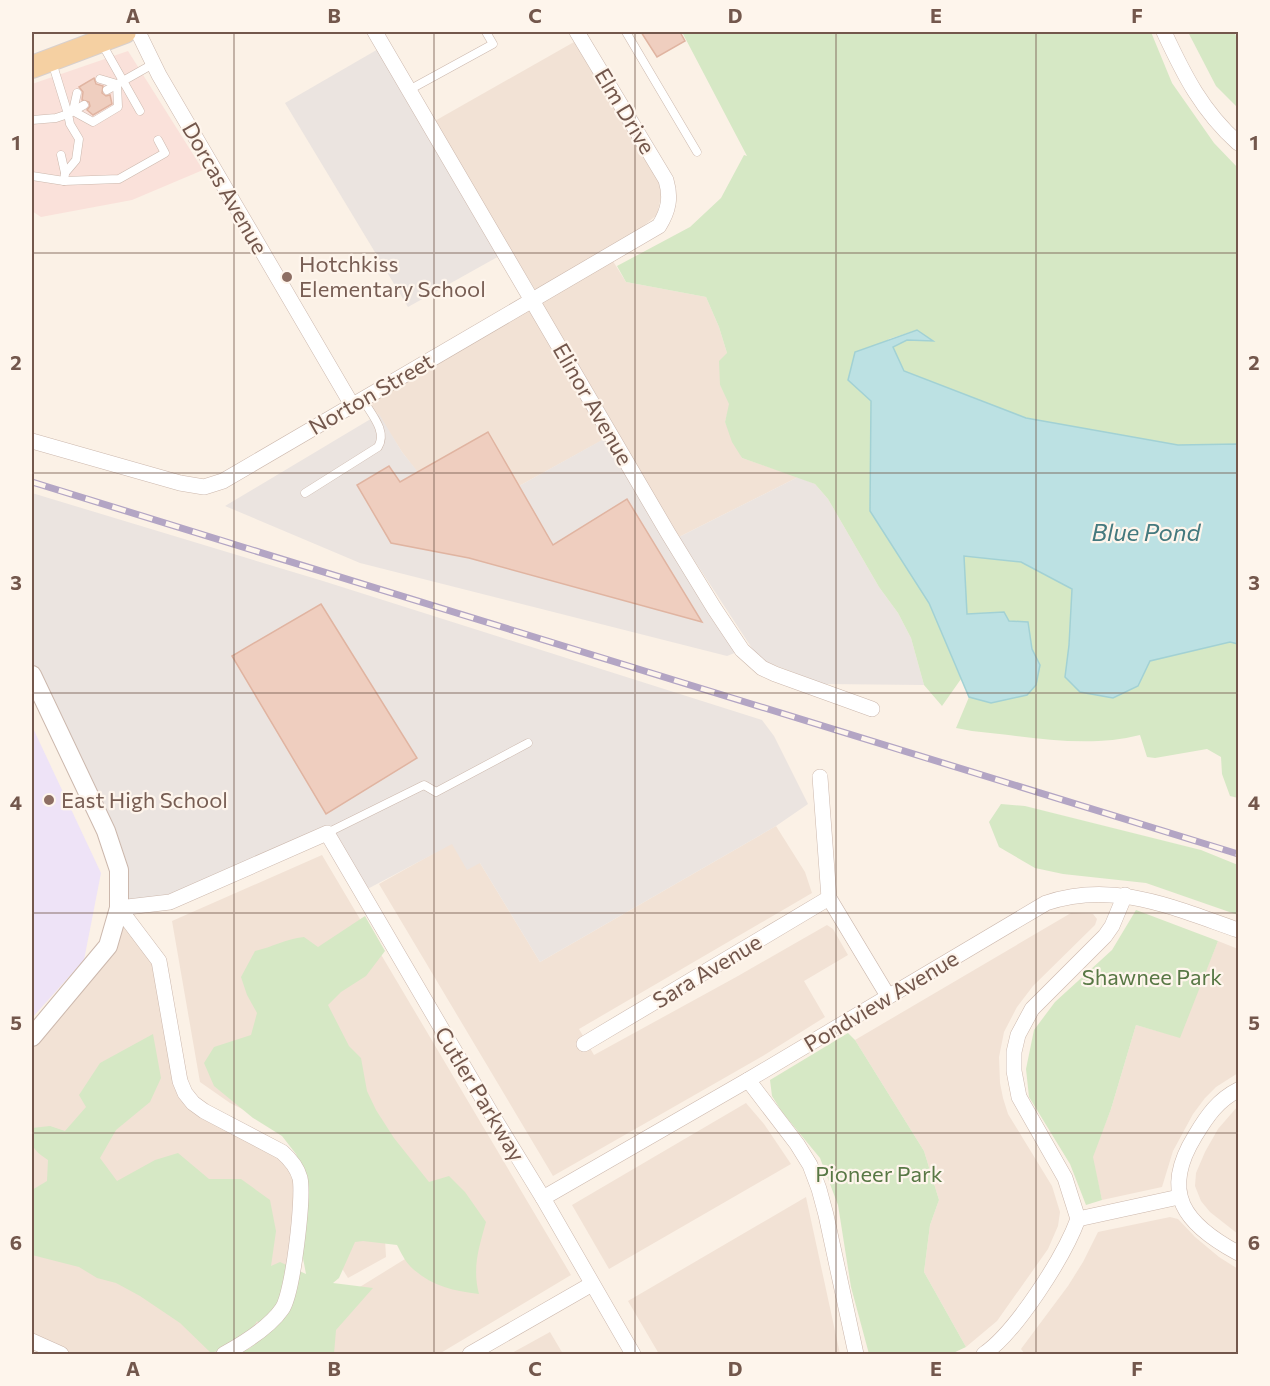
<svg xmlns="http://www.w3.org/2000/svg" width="1270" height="1386" font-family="Commissioner,sans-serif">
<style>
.residential{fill:#f2e2d5}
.commercial{fill:#fae1da}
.industrial{fill:#ebe4e0}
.education{fill:#eee3f7}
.green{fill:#d6e8c5}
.water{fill:#bce1e3;stroke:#a2d1d4;stroke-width:1.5}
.building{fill:#efcebf;stroke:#e0b4a1;stroke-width:1.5}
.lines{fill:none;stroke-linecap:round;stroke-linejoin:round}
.service-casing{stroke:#ccb8ad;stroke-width:9}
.minor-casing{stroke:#ccb8ad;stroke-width:16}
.tertiary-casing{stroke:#ccb8ad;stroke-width:20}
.primary-casing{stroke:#d8d0cd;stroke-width:24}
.service{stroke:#fff;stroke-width:8}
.minor{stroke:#fff;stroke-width:15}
.tertiary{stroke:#fff;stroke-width:18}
.primary{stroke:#f5d0a2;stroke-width:22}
.rail-casing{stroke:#b3a5c4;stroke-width:7}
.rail{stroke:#fef5ec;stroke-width:4.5;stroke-dasharray:14;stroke-linecap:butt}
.grid{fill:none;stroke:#73574c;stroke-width:1.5;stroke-opacity:0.55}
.education-dot{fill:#8d6e63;stroke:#fef5ec;stroke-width:2}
.labels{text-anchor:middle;stroke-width:4.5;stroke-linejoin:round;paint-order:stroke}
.street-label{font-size:22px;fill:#73574c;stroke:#fef5ec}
.education-label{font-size:22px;fill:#785e54;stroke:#fef5ec;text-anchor:start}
.park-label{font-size:22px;fill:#587845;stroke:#fef5ec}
.water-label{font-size:24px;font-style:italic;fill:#44797e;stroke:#fef5ec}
.neatline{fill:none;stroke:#73574c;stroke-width:2}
.grid-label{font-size:20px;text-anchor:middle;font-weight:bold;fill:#73574c}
</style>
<rect width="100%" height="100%" fill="#fbf1e6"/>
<g class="residential">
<path d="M574,42l85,138 3,12 -5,23 -20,16 -101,60 -103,-169z"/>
<path d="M611,258l15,24 80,15 13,30 8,26 -7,32 10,19 -5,18 17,36 56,19 -119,60 -140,-236z"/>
<path d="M532,304l76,133 -89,49 -101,-13 -16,-21 -34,-53z"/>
<path d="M776,826l29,46 7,21 -233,136 15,26 144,-79 89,-51 6,4 15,26 -44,26 21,36 -64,40 -208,119 -174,-292 73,-41 28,20 60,99z"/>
<path d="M322,855l249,420 -132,79h-175l23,-22 131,-81 -33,-12 1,18 -38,21 -30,-48 -27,-97 -61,-30 -30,-21 -28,-161z"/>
<path d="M119,908l40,53 26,132 85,51 28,28 -14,136 -60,46h-163l-29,-13v-304l51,-59z"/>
<path d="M1071,913l22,1 4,5 -2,6 -62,61 -16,21 -13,25 -5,25 1,26 3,15 5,16 44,72 8,26 -2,14 -10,23 -51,72 -31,26 -42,-75 6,-47 9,-25 -15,-49 -69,-111z"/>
<path d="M1218,941l20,8v124l-22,14 -11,11 -12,16 -20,37 -11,36 -60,13 -10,-43 19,-48 25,-84 43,12z"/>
<path d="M746,1103l18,21 27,40 -182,105 -37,-64z"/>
<path d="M1238,1106v128l-28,-22 -9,-11 -6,-15 1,-13 9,-21 13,-23z"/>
<path d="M806,1197l34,157h-25l-17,-2h-38l-16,2h-85l-31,-53z"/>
<path d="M1170,1217l8,2 17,18 24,20 19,12v85h-213l-4,-5 47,-63 15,-24 15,-30z"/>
<path d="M550,1332l13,22h-53l11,-6z"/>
</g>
<path class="commercial" d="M128,51l75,119 -71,30 -91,17 -9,-6v-127z"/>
<g class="industrial">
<path d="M380,48l121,207 -93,52 -123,-204z"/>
<path d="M379,414l23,38 16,20 70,-40 31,54 92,-51 131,215 -15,6 -367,-93 -135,-57z"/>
<path d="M798,477l17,7 13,15 51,88 19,26 13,25 13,47 -100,-1 -65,-25 -80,-122z"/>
<path d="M32,493l291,88 439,139 12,16 34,68 -32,22 -236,136 -60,-99 -13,7 -15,-26 -92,49 -33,-59 -157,68 -51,6v-38l-87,-195z"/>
</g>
<path class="education" d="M32,726l69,147 -17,87 -52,58z"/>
<g class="green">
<path d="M682,32h469l21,51 42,60 24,25v276l-60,1 -152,-27 -122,-47 -12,-24 15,-7 25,1 -15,-11 -28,9 -40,41 22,20 -1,111 59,92 32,76 -19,27 -18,-21 -13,-47 -13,-25 -19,-26 -51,-88 -13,-15 -73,-26 -10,-16 -7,-20 4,-18 -9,-19 -1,-24 8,-8 -8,-26 -13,-30 -80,-15 -9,-16 73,-39 31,-29 23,-43 3,1z"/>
<path d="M1188,32h46l4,8v68l-22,-22z"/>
<path d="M963,556l58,6 51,27 -3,56 -4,32 73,9 12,-25 80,-19 8,2v154l-8,-2 -8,-22 -1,-17 -14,-8 -52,9 -8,-1 -7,-22c-55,14 -113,1 -168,-4l-16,-3 13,-31 22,6 49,-38 -8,-16 -4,-27 -19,-1 -5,-9 -37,2z"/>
<path d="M1001,804l24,2 176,44 37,15v50l-92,-32 -83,-9 -28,-6 -36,-21 -10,-25z"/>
<path d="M1136,910l82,31 -38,97 -44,-13 -25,84 -18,48 9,43 -16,5 -16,-41 -41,-67 -3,-28 8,-39 21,-28 57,-52z"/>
<path d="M365,916l20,35 -19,25 -25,16 -13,13 21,41 12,12 6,33 9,19 18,28 35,44 20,-6 16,16 21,30c-7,25 -14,46 -7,72 -25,-3 -47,-8 -66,-25 -7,-6 -12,-16 -16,-24l-34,-4 -8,1 -16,36 -6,5 40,5 -37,42 -2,24h-97l13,-6 17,-15 -10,-12c-9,17 -28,26 -46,32l-31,-30 -40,-27 -24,-13 -19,-5 -18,-11 -47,-12v-65l15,-9 1,-21c-16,-11 -16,-12 -16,-32l18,-2 15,5 21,-24 -7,-12 21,-32 53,-29 8,44 -11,24 -34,28 -16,28 17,23 38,-21 23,-7 31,26h32l29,21 6,31 -5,35 9,-4 26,12 -4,-21 5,-37 -3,-42 -8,-20 -14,-18 -29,-18 -39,-32 -10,-23 10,-16 37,-12 6,-22 -10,-18 -6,-18 14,-26c18,-4 30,-12 49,-14l14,10z"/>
<path d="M848,1033l7,7 69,111 15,49 -9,25 -6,47 42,75 -15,7h-82l-18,-67 -13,-82 -18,-47 -38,-46 -10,-16 -2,-16z"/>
</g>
<path class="water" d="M917,330l16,11 -26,-1 -14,7 11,24 122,47 152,27 60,-1v200l-8,-2 -80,19 -12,25 -25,12 -33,-6 -15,-15 4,-32 3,-56 -51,-27 -57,-6 3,58 37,-2 5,9 19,1 4,27 8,16 -4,20 -9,10 -36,8 -22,-6 -40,-94 -59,-92 1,-110 -23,-21 7,-28z"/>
<g class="building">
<path d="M641,32h39l5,9 -28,16z"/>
<path d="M94,78l2,6 7,2 -1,7 4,3 4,-1 2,9 -19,11 -6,-5 3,-4 -1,-4 -7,-2 1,-8 -4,-5z"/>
<path d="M488,432l65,113 74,-46 75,123 -233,-64 -78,-15 -34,-58 32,-19 11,16z"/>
<path d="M321,604l96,154 -91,56 -94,-158z"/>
</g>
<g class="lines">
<defs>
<g id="service">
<path d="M626,32l71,120"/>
<path d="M101,42l39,69"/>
<path d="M52,62l16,52 16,-9"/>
<path d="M107,90l46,-26"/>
<path d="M409,90l84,-46 -7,-12"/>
<path d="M77,93l-4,18 20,11 25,-15 -1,-23 -17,-5"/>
<path d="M32,120l24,-2 12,-4 2,10 9,15 -3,21 -11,13 -1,8"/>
<path d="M61,155l4,18"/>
<path d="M32,176l32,5 55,-2 46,-26 -7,-13"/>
<path d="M305,493l73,-46c10,-16 -8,-34 -16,-49"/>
<path d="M327,833l97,-48 12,7 92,-49"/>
</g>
<g id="minor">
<path d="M138,32l21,43 193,330"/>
<path d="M375,32l293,501 46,75 28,42 20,18 13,6 97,35"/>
<path d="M1164,32c20,43 38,79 74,111"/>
<path d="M32,441l148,42 24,4 19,-6 436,-255c10,-16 12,-29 7,-46l-89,-148"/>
<path d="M820,777l9,121 59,98"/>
<path d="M119,908l51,-6 157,-69 164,280 52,85 90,156"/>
<path d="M119,908l40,53 21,120 5,12 8,10 11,8 78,41c8,7 15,15 18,26 4,19 -7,116 -18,131 -13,19 -38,34 -58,45"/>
<path d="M584,1044l245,-146"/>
<path d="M748,1080l49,64 13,21 9,24 7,26 30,139"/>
<path d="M1238,1090c-20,10 -31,26 -43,46 -35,57 -11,88 43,117"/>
<path d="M543,1198l205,-118 298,-177c68,-23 128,5 192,27"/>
<path d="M1078,1219l101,-22"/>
<path d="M32,1341l29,13"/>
<path d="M470,1354l122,-70"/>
<path d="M984,1354c32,-22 80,-97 94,-135l-13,-41 -46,-81 -5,-26v-19l4,-17 14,-26 73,-73 7,-10 13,-31"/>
</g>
<path id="tertiary" d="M32,675l74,156 13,39v38l-11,38 -76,91"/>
<path id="primary" d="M32,67l93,-35"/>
</defs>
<use href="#service" class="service-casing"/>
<use href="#minor" class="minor-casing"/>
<use href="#tertiary" class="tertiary-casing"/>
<use href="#primary" class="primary-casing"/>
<use href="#service" class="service"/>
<use href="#minor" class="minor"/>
<use href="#tertiary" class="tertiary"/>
<use href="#primary" class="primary"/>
<defs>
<path id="rail" d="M32,482l1206,372"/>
</defs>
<use href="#rail" class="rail-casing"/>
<use href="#rail" class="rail"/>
</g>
<path class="grid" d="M234,32v1322M434,32v1322M635,32v1322M836,32v1322M1036,32v1322M32,253h1206M32,473h1206M32,693h1206M32,913h1206M32,1133h1206"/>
<g class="education-dot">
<circle cx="287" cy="277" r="6"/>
<circle cx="49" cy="800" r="6"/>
</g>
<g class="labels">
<g class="street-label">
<text transform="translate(625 111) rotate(59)" y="8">Elm Drive</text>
<text transform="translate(225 188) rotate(60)" y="8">Dorcas Avenue</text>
<text transform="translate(371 394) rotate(-30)" y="8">Norton Street</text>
<text transform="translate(593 404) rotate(60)" y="8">Elinor Avenue</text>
<text transform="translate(707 971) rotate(-31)" y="8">Sara Avenue</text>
<text transform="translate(881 1001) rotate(-31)" y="8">Pondview Avenue</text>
<text transform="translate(480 1094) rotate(59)" y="8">Cutler Parkway</text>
</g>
<g class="education-label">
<text x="299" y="272">Hotchkiss<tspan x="299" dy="25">Elementary School</tspan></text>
<text x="61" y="808">East High School</text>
</g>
<g class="park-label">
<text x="1152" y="985">Shawnee Park</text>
<text x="879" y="1182">Pioneer Park</text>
</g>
<g class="water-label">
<text x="1146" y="541">Blue Pond</text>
</g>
</g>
<rect width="1270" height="1386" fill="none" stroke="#fef5ec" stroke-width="66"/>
<rect x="33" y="33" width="1204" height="1320" class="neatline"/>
<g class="grid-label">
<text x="133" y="23">A</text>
<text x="334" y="23">B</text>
<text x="535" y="23">C</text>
<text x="735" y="23">D</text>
<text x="936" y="23">E</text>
<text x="1137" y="23">F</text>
<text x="16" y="150">1</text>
<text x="1254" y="150">1</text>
<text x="16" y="370">2</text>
<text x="1254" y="370">2</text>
<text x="16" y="590">3</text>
<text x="1254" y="590">3</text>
<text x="16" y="810">4</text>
<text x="1254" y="810">4</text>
<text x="16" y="1030">5</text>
<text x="1254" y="1030">5</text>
<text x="16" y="1250">6</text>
<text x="1254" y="1250">6</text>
<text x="133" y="1376">A</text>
<text x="334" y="1376">B</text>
<text x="535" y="1376">C</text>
<text x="735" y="1376">D</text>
<text x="936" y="1376">E</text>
<text x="1137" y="1376">F</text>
</g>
</svg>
